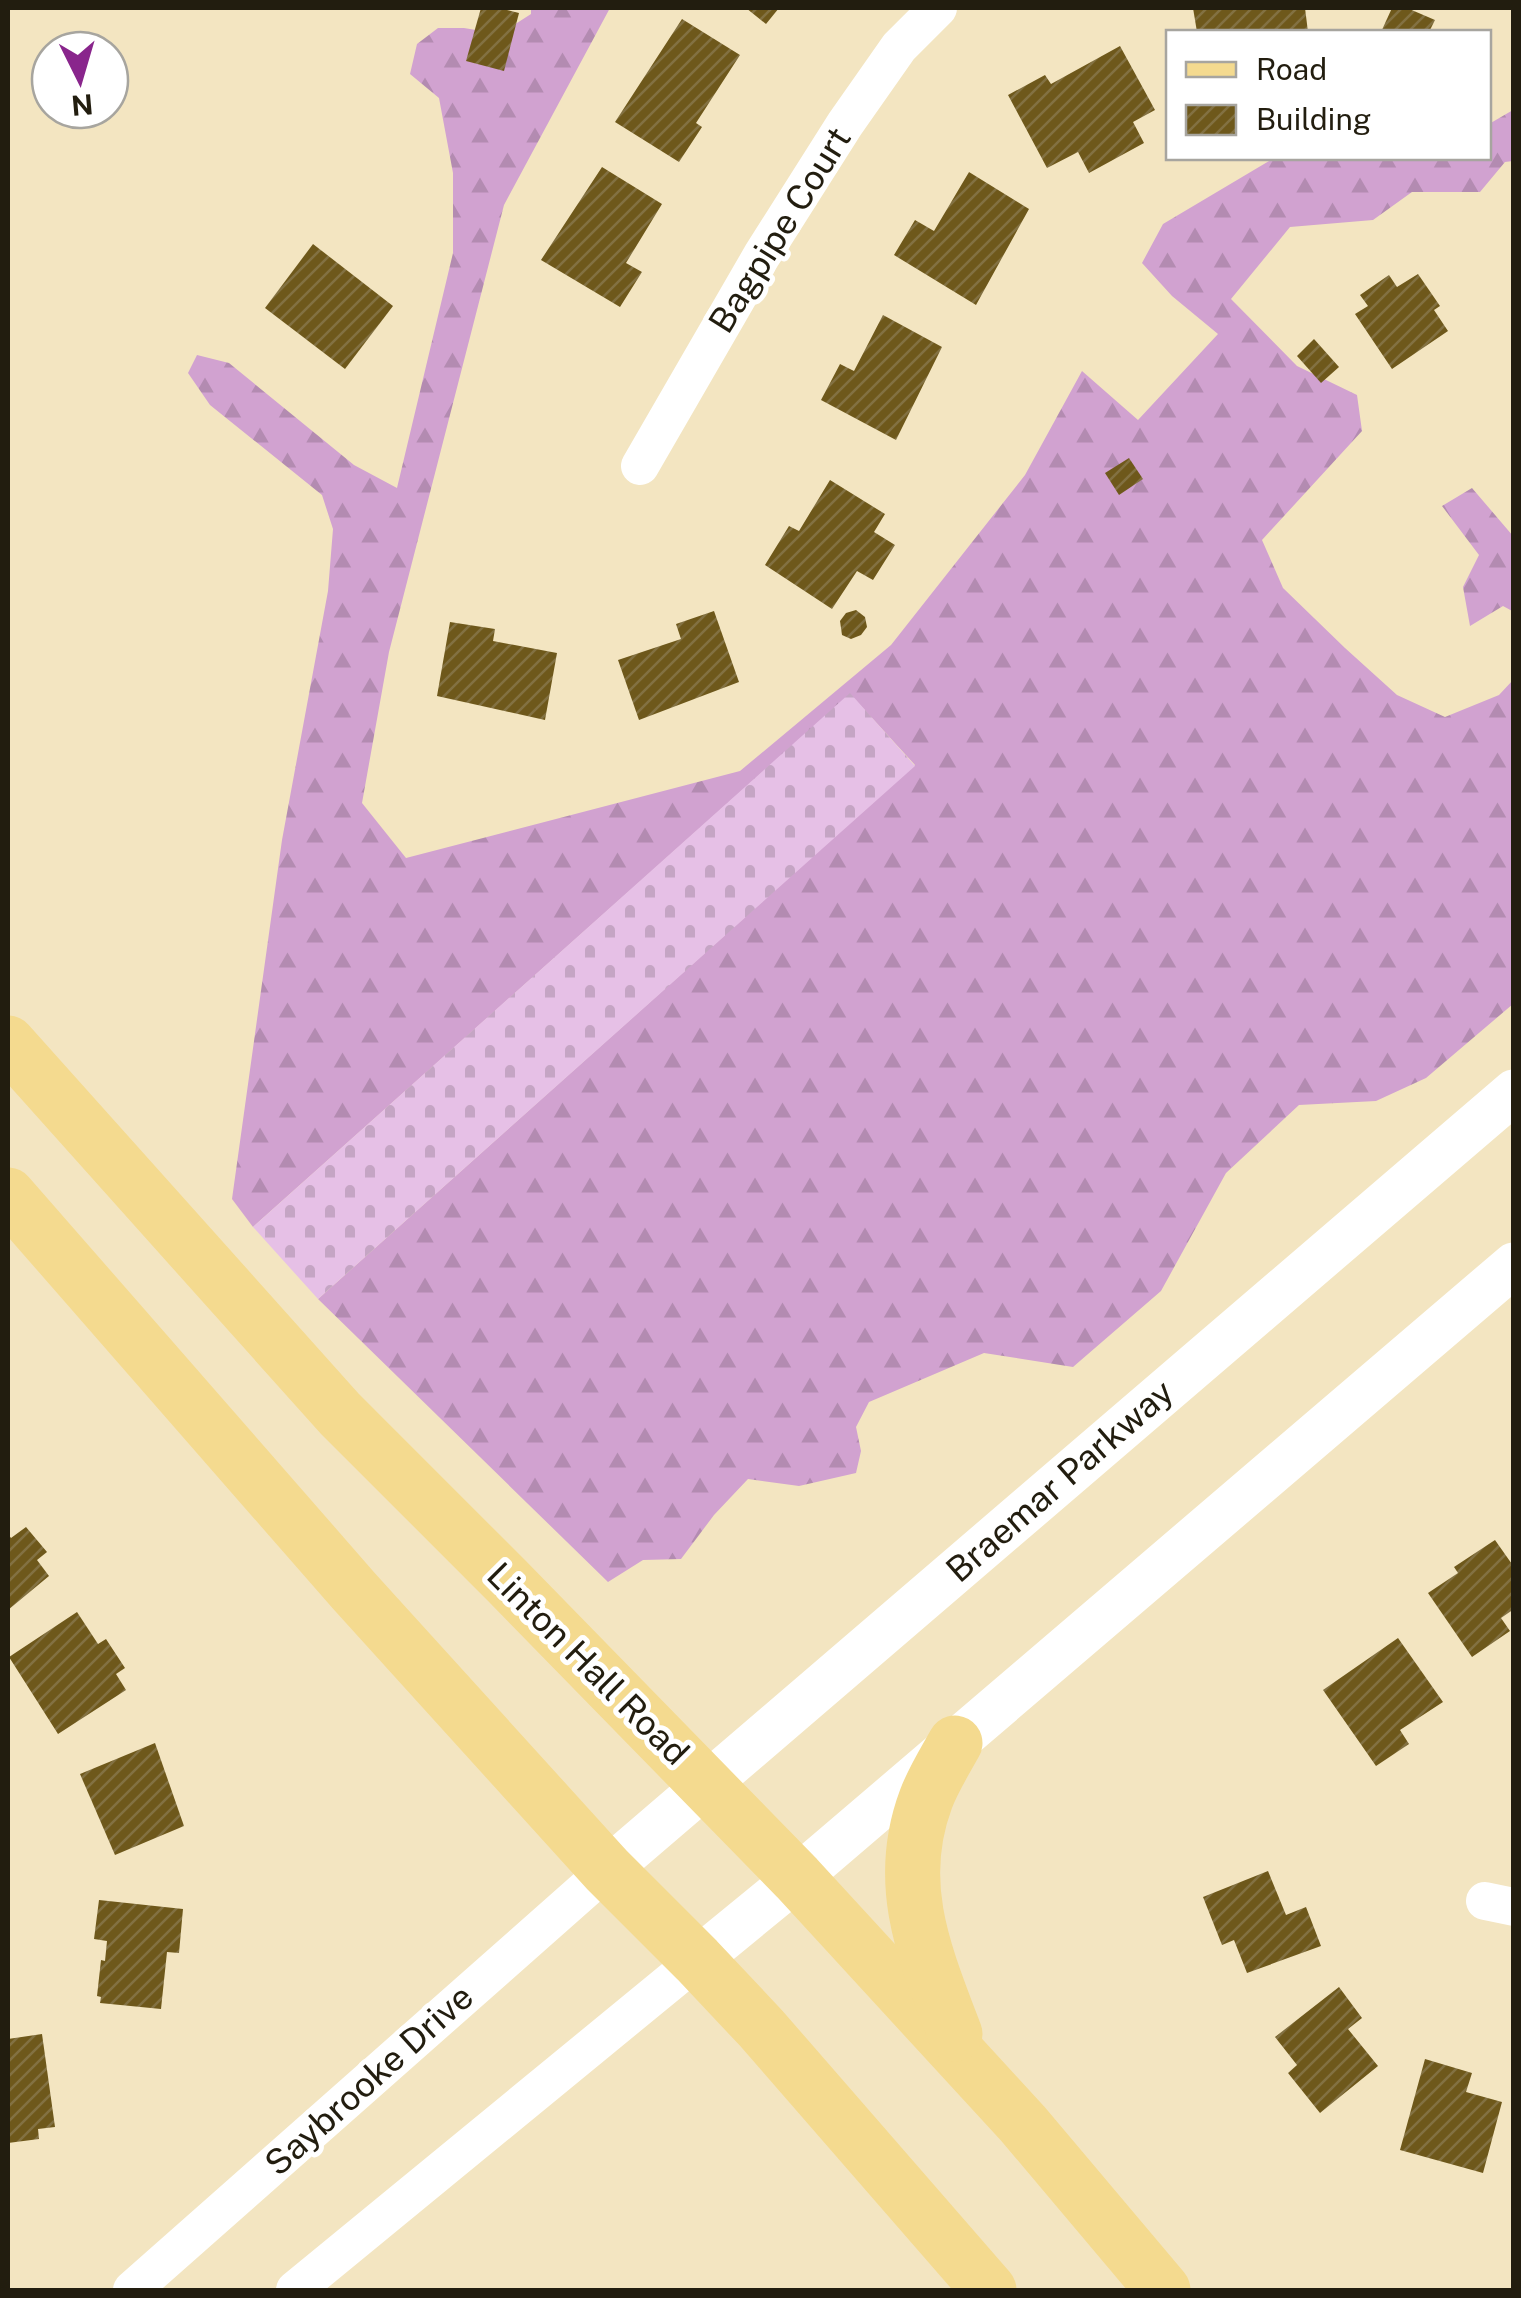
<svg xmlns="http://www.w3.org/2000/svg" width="1521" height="2298" font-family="'Public Sans',sans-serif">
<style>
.forest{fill:url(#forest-firs)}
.cemetery{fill:url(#cemetery-stones)}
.building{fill:url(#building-hatch)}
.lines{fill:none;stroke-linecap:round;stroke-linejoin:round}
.minor{stroke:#fff;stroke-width:38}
.tertiary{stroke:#fff;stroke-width:45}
.primary{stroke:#f4da8f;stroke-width:55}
.labels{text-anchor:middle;stroke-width:10;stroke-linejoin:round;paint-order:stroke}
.street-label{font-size:35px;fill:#221d0f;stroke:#fff}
</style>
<defs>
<pattern id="forest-firs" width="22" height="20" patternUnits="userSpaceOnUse" patternTransform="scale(2.5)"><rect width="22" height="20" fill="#d1a2d0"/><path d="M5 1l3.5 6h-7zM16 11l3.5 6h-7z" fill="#b38bb1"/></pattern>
<pattern id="cemetery-stones" width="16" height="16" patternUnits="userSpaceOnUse" patternTransform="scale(2.5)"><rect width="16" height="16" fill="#e6c0e6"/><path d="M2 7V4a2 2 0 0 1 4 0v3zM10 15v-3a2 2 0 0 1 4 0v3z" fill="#c5a5c4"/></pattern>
<pattern id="building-hatch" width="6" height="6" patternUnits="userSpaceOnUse" patternTransform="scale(2.5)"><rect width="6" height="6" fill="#6e581b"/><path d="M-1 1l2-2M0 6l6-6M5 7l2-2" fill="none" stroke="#827142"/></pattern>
</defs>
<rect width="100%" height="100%" fill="#f3e5c1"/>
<g class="forest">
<path d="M531,8h79l-106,197 -115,447 -27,151 44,55 334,-87 151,-126 134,-170 57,-104 56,49 80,-86 -46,-38 -30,-33 21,-39 111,-66h214l1,-34 24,-14v51l-8,1 -25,30h-68l-39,28 -83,7 -59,72 66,67 60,29 5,36 -100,109 21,48 62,60 52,47 48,22 54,-22 14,-15v324l-87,74 -50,23 -77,4 -73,68 -65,118 -88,76 -89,-14 -115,49 -13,25 5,24 -5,22 -57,13 -51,-7 -34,36 -33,44 -38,1 -35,22 -290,-283 597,-534 -65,-71 -597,533 -21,-28 50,-359 46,-249 5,-62 -11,-34 -112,-90 -22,-32 9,-18 32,8 125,102 43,23 56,-235v-80l-14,-75 -29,-24 7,-30 21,-16h26l36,6 31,-20z"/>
<path d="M1472,488l41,48 1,76 -11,-6 -33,20 -7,-39 16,-32 -37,-49z"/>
</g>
<path class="cemetery" d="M850,693l65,73 -597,533 -65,-72z"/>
<g class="building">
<path d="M481,8h18l20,5 -15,58 -38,-10z"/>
<path d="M746,8h33l-13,16z"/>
<path d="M1193,8h112l3,24h-111z"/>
<path d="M1392,8h15l28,12 -6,12h-48z"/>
<path d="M682,19l58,36 -44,68 6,4 -23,35 -64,-40z"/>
<path d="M1120,46l35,64 -22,12 11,21 -55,30 -11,-21 -31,16 -39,-73 37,-20 6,9z"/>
<path d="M602,167l60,37 -36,59 16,9 -22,35 -79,-47z"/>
<path d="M969,172l60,37 -53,96 -82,-50 21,-35 19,11z"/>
<path d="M313,244l80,62 -48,63 -80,-61z"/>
<path d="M1418,274l22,32 -6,4 14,21 -56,38 -37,-55 13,-8 -8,-11 29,-20 8,12z"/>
<path d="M883,315l59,32 -46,93 -75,-40 19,-36 14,7z"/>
<path d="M1314,339l25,28 -18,16 -24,-27z"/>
<path d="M1129,458l14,21 -24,16 -14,-22z"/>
<path d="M830,480l55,34 -11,18 21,13 -22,35 -16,-9 -25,38 -67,-44 24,-39 10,5z"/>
<path d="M856,610l9,7 2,10 -6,8 -10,4 -9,-4 -2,-14 6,-8z"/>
<path d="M714,611l25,71 -100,38 -21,-60 63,-21 -5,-15z"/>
<path d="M450,622l45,7 -2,12 64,12 -12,67 -108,-24z"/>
<path d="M26,1527l21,25 -10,8 12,16 -41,34v-76l3,4z"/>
<path d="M1495,1540l19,27v42l-13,9 9,13 -38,26 -44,-64 30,-20 -4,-6z"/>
<path d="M77,1612l21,32 8,-5 19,29 -9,6 10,16 -68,44 -49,-77z"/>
<path d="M1398,1638l45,64 -43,28 9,14 -33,22 -53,-76z"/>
<path d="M155,1743l29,83 -69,29 -35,-81z"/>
<path d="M1268,1871l18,44 20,-8 15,39 -74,27 -13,-33 -12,5 -19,-48z"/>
<path d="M99,1900l84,9 -4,44 -12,-1 -6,57 -61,-6 1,-6 -4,-1 4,-36 4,1 2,-20 -13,-2z"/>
<path d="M1339,1987l23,31 -14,11 30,37 -58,47 -32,-40 9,-8 -22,-28z"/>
<path d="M42,2034l13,93 -17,2 1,10 -31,4v-104z"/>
<path d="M1425,2059l47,14 -6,19 36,10 -19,71 -83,-23z"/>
</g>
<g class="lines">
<g class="minor">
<path d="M640,466l122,-211 83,-131 54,-77 39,-39"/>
<path d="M1485,1901l29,6"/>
<path d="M132,2290l475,-420"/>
<path d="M295,2290l402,-330"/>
</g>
<g class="tertiary">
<path d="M607,1870l907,-778"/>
<path d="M697,1960l100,-82 717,-613"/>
</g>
<g class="primary">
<path d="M8,1043l332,371 167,167 290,297 226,246 140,166"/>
<path d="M8,1195l346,396 253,279 90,90 64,68 228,262"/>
<path d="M955,1743c-10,18 -22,37 -29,56 -32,85 -1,156 29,235"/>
</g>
</g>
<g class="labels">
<g class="street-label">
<text transform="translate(780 230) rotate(-58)" y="12">Bagpipe Court</text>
<text transform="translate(1060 1481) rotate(-41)" y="12">Braemar Parkway</text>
<text transform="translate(588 1664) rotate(45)" y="12">Linton Hall Road</text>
<text transform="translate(369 2080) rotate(-42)" y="12">Saybrooke Drive</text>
</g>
</g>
<rect width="1521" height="2298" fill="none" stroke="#221d0f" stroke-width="20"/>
<rect x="1166" y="30" width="325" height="130" fill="#ffffff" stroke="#a7a59f" stroke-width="2.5"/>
<rect x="1186" y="62" width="50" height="15" fill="#f4da8f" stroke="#a7a59f" stroke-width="2.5"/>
<text x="1256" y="80" font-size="30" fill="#221d0f">Road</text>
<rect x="1186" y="105" width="50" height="30" fill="url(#building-hatch)" stroke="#a7a59f" stroke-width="2.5"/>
<text x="1256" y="130" font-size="30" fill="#221d0f">Building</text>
<g transform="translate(80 80) rotate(175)"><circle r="48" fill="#ffffff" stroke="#a7a59f" stroke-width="2.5"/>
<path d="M0-8L18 38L0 25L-18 38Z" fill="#89258c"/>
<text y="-15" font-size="28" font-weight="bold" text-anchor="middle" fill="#221d0f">N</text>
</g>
</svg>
